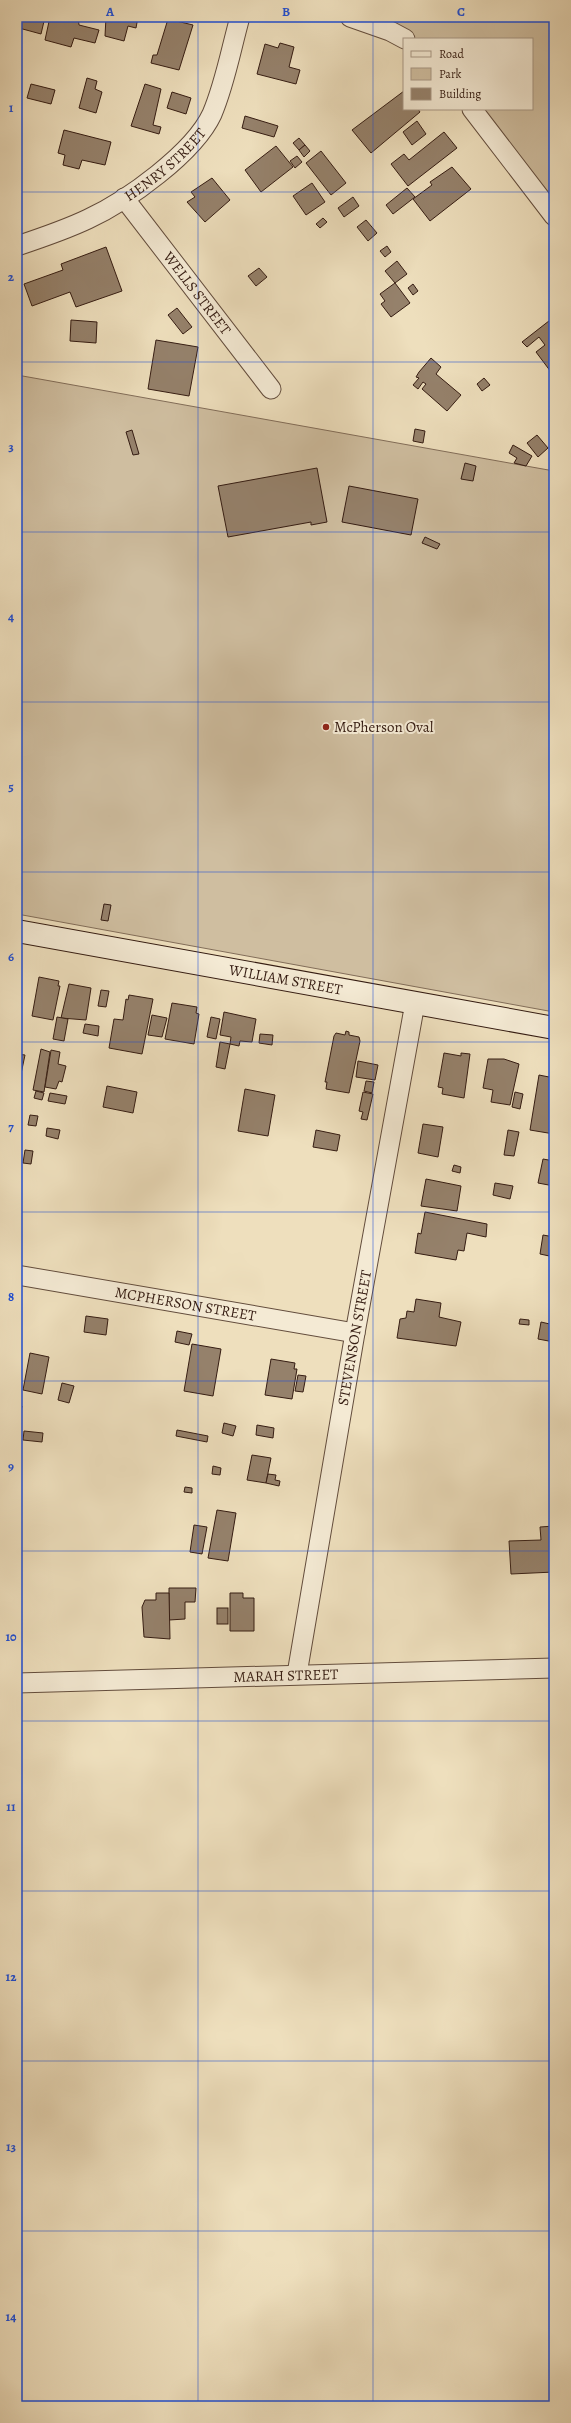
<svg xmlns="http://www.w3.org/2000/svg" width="571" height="2423" font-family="Alegreya,serif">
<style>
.green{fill:#cfbea0;stroke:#826d59}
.building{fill:#95816b;stroke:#351c12}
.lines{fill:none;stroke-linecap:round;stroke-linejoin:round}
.street-casing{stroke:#634d3d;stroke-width:21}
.secondary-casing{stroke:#351c12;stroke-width:24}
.street{stroke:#f4ead4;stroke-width:19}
.secondary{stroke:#f4ead4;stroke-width:22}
.grid{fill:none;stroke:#1d4ed8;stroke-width:1;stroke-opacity:0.55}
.poi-dot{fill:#8f2418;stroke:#f4ead4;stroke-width:1.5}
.labels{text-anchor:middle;stroke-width:4;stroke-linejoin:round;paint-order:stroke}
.street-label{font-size:15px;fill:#351c12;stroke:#f4ead4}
.poi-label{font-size:15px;fill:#351c12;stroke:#f4ead4;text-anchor:start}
.neatline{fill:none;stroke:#1d4ed8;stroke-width:1.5}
.grid-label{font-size:13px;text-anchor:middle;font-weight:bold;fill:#1d4ed8}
</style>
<rect width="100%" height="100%" fill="#eedfbd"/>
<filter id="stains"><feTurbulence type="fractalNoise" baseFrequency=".005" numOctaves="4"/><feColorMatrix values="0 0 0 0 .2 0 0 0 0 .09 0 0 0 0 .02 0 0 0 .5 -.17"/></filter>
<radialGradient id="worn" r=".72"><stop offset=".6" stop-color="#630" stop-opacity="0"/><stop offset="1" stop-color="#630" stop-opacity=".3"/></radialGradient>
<g class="green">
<path d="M350,17h204v199l-82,-107h60v-70h-127z"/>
<path d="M17,375l537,96v541l-537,-98z"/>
</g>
<g class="building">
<path d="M22,17h23l-4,17 -22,-6z"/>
<path d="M50,17h28l1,8 20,5 -4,13 -21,-5 -3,9 -26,-7z"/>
<path d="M106,17h32l-2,11 -8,-2 -4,15 -19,-5z"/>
<path d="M168,19l25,6 -14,45 -28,-7 2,-8h4z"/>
<path d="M280,43l14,4 -5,20 11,3 -4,14 -39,-10 8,-30 13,4z"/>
<path d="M87,78l10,3 -2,8 7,3 -6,21 -17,-5z"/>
<path d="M31,84l24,6 -4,14 -24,-6z"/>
<path d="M145,84l16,5 -8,36 8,2 -2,7 -28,-8z"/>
<path d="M404,91v18h14l2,3 -49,41 -19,-23z"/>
<path d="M172,92l19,6 -5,16 -19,-6z"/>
<path d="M245,116l33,10 -4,11 -32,-9z"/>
<path d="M417,121l9,13 -14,11 -9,-13z"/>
<path d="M64,130l47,12 -6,23 -23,-5 -3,9 -16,-4 2,-10 -7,-2z"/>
<path d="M444,132l13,16 -49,38 -17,-22 13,-10 5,6z"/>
<path d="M299,138l6,7 -6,5 -6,-7z"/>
<path d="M305,145l5,6 -6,6 -5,-7z"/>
<path d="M276,146l17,21 -32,25 -16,-22z"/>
<path d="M321,151l25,32 -15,12 -25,-32z"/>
<path d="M297,156l5,6 -7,6 -5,-7z"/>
<path d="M452,167l19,22 -41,32 -17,-22 19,-14 -2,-3z"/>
<path d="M212,178l18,22 -25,22 -18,-20 8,-5 -4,-5z"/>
<path d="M312,183l13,19 -19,13 -13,-19z"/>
<path d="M407,188l8,9 -22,17 -7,-9z"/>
<path d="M353,197l6,9 -15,11 -6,-9z"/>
<path d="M323,218l4,4 -7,6 -4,-4z"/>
<path d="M366,220l11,13 -9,8 -11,-14z"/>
<path d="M387,246l4,6 -6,5 -5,-6z"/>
<path d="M106,247l16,44 -46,16 -6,-15 -38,14 -8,-22 39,-14 -2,-6z"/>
<path d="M397,261l10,13 -12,9 -10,-12z"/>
<path d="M259,268l8,9 -11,9 -8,-10z"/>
<path d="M395,283l15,20 -19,14 -10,-13 4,-3 -5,-7z"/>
<path d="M413,284l5,7 -5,4 -5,-7z"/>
<path d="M177,308l15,19 -9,7 -15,-19z"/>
<path d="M554,317v59l-18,-24 9,-7 -6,-8 -12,10 -5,-5z"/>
<path d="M71,320l26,2 -1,21 -26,-2z"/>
<path d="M156,340l42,7 -9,49 -41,-7z"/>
<path d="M431,358l10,9 -5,7 25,21 -14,16 -25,-22 4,-5 -3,-2 -5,7 -5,-4 6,-7 -3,-1 3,-5z"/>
<path d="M484,378l6,7 -8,6 -5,-7z"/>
<path d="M415,429l10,2 -2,12 -10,-2z"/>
<path d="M132,430l7,24 -6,1 -7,-23z"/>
<path d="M537,435l11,13 -10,9 -11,-14z"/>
<path d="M513,445l19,11 -6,10 -12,-3 3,-5 -8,-5z"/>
<path d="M465,463l11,3 -3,15 -12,-2z"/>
<path d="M317,468l10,54 -16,3v-3l-83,15 -10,-51z"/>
<path d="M349,486l69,13 -7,36 -69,-13z"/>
<path d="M425,537l15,7 -3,5 -15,-6z"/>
<path d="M104,904l7,1 -3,16 -7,-1z"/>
<path d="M39,977l20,4 -1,5h2l-7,34 -21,-4z"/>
<path d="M69,984l22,4 -5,32 -25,-2z"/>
<path d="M553,989h1v13l-3,-1z"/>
<path d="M101,990l8,1 -3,16 -8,-1z"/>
<path d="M129,995l24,4 -11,55 -33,-6 5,-29 9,1 3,-21 2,1z"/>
<path d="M172,1003l25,4 -1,6 3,1 -5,30 -29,-5z"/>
<path d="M224,1012l32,7 -4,23 -12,-1 -1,5 -9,-2 1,-7 -11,-2z"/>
<path d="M152,1015l15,3 -5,19 -14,-2z"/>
<path d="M57,1017l11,2 -4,22 -11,-2z"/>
<path d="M211,1017l9,2 -4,20 -9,-2z"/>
<path d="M85,1024l14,2 -1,10 -15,-3z"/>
<path d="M346,1031l3,1v3l10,2 1,4 -11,52 -23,-4 1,-7h-2l9,-46 2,-3 9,2z"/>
<path d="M260,1034l13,1 -1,10 -13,-2z"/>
<path d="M220,1042l10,2 -5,25 -9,-2z"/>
<path d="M41,1049l9,3 -6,40 -11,-2z"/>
<path d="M51,1050l9,2 -2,12 8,2 -4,16 -3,-1 -3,8 -11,-2z"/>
<path d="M444,1053l17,3v-3l9,1 -6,44 -22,-4 1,-6 -5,-1z"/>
<path d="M17,1054l8,1 -8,38z"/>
<path d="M488,1059h16l15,5 -9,41 -19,-3 2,-12 -10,-2z"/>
<path d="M358,1061l20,4 -3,15 -19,-3z"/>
<path d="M551,1074l3,1v59l-24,-4 9,-55 10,2z"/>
<path d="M366,1081l8,1 -2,11 -8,-2z"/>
<path d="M107,1086l30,6 -4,21 -30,-6z"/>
<path d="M245,1089l30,6 -7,41 -30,-5z"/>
<path d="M36,1091l8,2 -2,7 -8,-2z"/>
<path d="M363,1092l10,2 -6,26 -6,-1 2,-7 -4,-1z"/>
<path d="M515,1092l8,2 -3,15 -8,-2z"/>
<path d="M50,1093l17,3 -2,8 -17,-3z"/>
<path d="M30,1115l8,1 -2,10 -8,-1z"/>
<path d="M423,1124l20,3 -5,30 -20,-4z"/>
<path d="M47,1128l13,2 -2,9 -12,-3z"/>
<path d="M316,1130l24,5 -3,16 -24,-4z"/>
<path d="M508,1130l11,2 -5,24 -10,-1z"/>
<path d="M25,1150l8,1 -2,13 -8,-1z"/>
<path d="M543,1159l11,2v25l-16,-3z"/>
<path d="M454,1165l7,2 -1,6 -8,-2z"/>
<path d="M426,1179l35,7 -4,25 -36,-5z"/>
<path d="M495,1183l18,3 -3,13 -17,-4z"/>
<path d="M425,1212l62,12 -1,13 -19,-4 -3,18 -6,-1 -2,10 -41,-7 3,-20 3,1z"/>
<path d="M543,1235l11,2v20l-14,-3z"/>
<path d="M416,1299l25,4 -2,14 22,5 -5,24 -59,-8 3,-19 6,-1 1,-7 7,1z"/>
<path d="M86,1316l22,3 -2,16 -22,-3z"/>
<path d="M520,1319l9,1v5l-10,-1z"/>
<path d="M541,1322l13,3v17l-16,-3z"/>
<path d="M177,1331l15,3 -3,11 -14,-3z"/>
<path d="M192,1344l29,5 -8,47 -29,-5z"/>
<path d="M30,1353l19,4 -7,37 -19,-4z"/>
<path d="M271,1359l24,4 -1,6h3l-5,30 -27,-4z"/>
<path d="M298,1375l8,1 -3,16 -8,-1z"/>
<path d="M62,1383l12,3 -5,17 -11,-3z"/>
<path d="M17,1405l5,1 -2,11h-3z"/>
<path d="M224,1423l12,3 -3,10 -11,-3z"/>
<path d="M257,1425l17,3 -1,10 -17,-3z"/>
<path d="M177,1430l31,6 -1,6 -31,-6z"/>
<path d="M24,1431l19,2 -1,9 -19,-2z"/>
<path d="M252,1455l19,3 -5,25 -19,-3z"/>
<path d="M213,1466l8,2 -1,7 -8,-1z"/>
<path d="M268,1474l8,1 -1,5 5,1 -1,5 -13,-3z"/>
<path d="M185,1487l7,1v5l-8,-1z"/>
<path d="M217,1510l19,3 -8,48 -20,-3z"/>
<path d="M194,1525l13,2 -5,27 -12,-2z"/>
<path d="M554,1526v46l-43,2 -2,-33 32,-1 -1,-13z"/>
<path d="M169,1588h27l-1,14h-10v17l-16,1z"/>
<path d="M156,1593h13l1,46 -26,-2 -2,-30 3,-7h11z"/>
<path d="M230,1593h13v5h11v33h-24z"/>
<rect x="217" y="1608" width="11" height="16"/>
<path d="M551,1749h3v8h-4z"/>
</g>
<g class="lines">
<defs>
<g id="street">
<path d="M350,17l40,14 15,8"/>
<path d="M472,109l82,107"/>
<path id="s1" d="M124,198l147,191"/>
<path id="s2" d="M17,246c24,-8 48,-16 71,-27 39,-18 106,-66 124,-105 13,-30 19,-65 28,-97"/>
<path id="s3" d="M17,1275l338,58"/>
<path id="s4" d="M297,1674l58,-341 60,-330"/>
<path id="s5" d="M17,1683l537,-15"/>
</g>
<g id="secondary">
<path id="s6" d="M17,931l537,97"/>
</g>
</defs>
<use href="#street" class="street-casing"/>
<use href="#secondary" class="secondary-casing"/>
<use href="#street" class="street"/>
<use href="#secondary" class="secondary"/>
</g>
<path class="grid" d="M198,17v2389M373,17v2389M17,192h537M17,362h537M17,532h537M17,702h537M17,872h537M17,1042h537M17,1212h537M17,1381h537M17,1551h537M17,1721h537M17,1891h537M17,2061h537M17,2231h537"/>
<circle class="poi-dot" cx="326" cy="727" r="4"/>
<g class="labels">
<g class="street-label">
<text dy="5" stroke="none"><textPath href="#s2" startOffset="171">HENRY STREET</textPath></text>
<text dy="5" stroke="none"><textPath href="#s1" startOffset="120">WELLS STREET</textPath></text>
<text dy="5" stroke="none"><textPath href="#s6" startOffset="273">WILLIAM STREET</textPath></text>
<text dy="5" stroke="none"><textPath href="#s3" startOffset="171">MCPHERSON STREET</textPath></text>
<text dy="5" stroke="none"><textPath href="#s4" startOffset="341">STEVENSON STREET</textPath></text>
<text dy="5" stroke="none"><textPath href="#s5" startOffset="269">MARAH STREET</textPath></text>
</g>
<g class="poi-label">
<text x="334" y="732">McPherson Oval</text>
</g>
</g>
<rect width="571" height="2423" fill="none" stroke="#eedfbd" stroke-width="44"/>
<rect x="403" y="38" width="130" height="72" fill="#f4ead4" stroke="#a89886"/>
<rect x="411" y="51" width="20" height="6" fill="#f4ead4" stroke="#a89886"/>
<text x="439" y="58" font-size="12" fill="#351c12">Road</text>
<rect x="411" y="68" width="20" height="12" fill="#cfbea0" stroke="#a89886"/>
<text x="439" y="78" font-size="12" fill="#351c12">Park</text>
<rect x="411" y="88" width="20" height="12" fill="#95816b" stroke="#a89886"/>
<text x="439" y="98" font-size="12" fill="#351c12">Building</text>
<rect x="22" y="22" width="527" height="2379" class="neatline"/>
<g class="grid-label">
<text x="110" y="16">A</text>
<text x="286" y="16">B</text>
<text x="461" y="16">C</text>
<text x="11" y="112">1</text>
<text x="11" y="281">2</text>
<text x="11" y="451">3</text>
<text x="11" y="621">4</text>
<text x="11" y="791">5</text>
<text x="11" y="961">6</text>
<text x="11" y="1131">7</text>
<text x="11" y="1301">8</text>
<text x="11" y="1471">9</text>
<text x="11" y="1641">10</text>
<text x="11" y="1811">11</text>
<text x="11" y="1981">12</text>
<text x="11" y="2151">13</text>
<text x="11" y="2321">14</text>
</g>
<rect width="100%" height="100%" filter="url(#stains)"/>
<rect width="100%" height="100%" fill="url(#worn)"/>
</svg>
